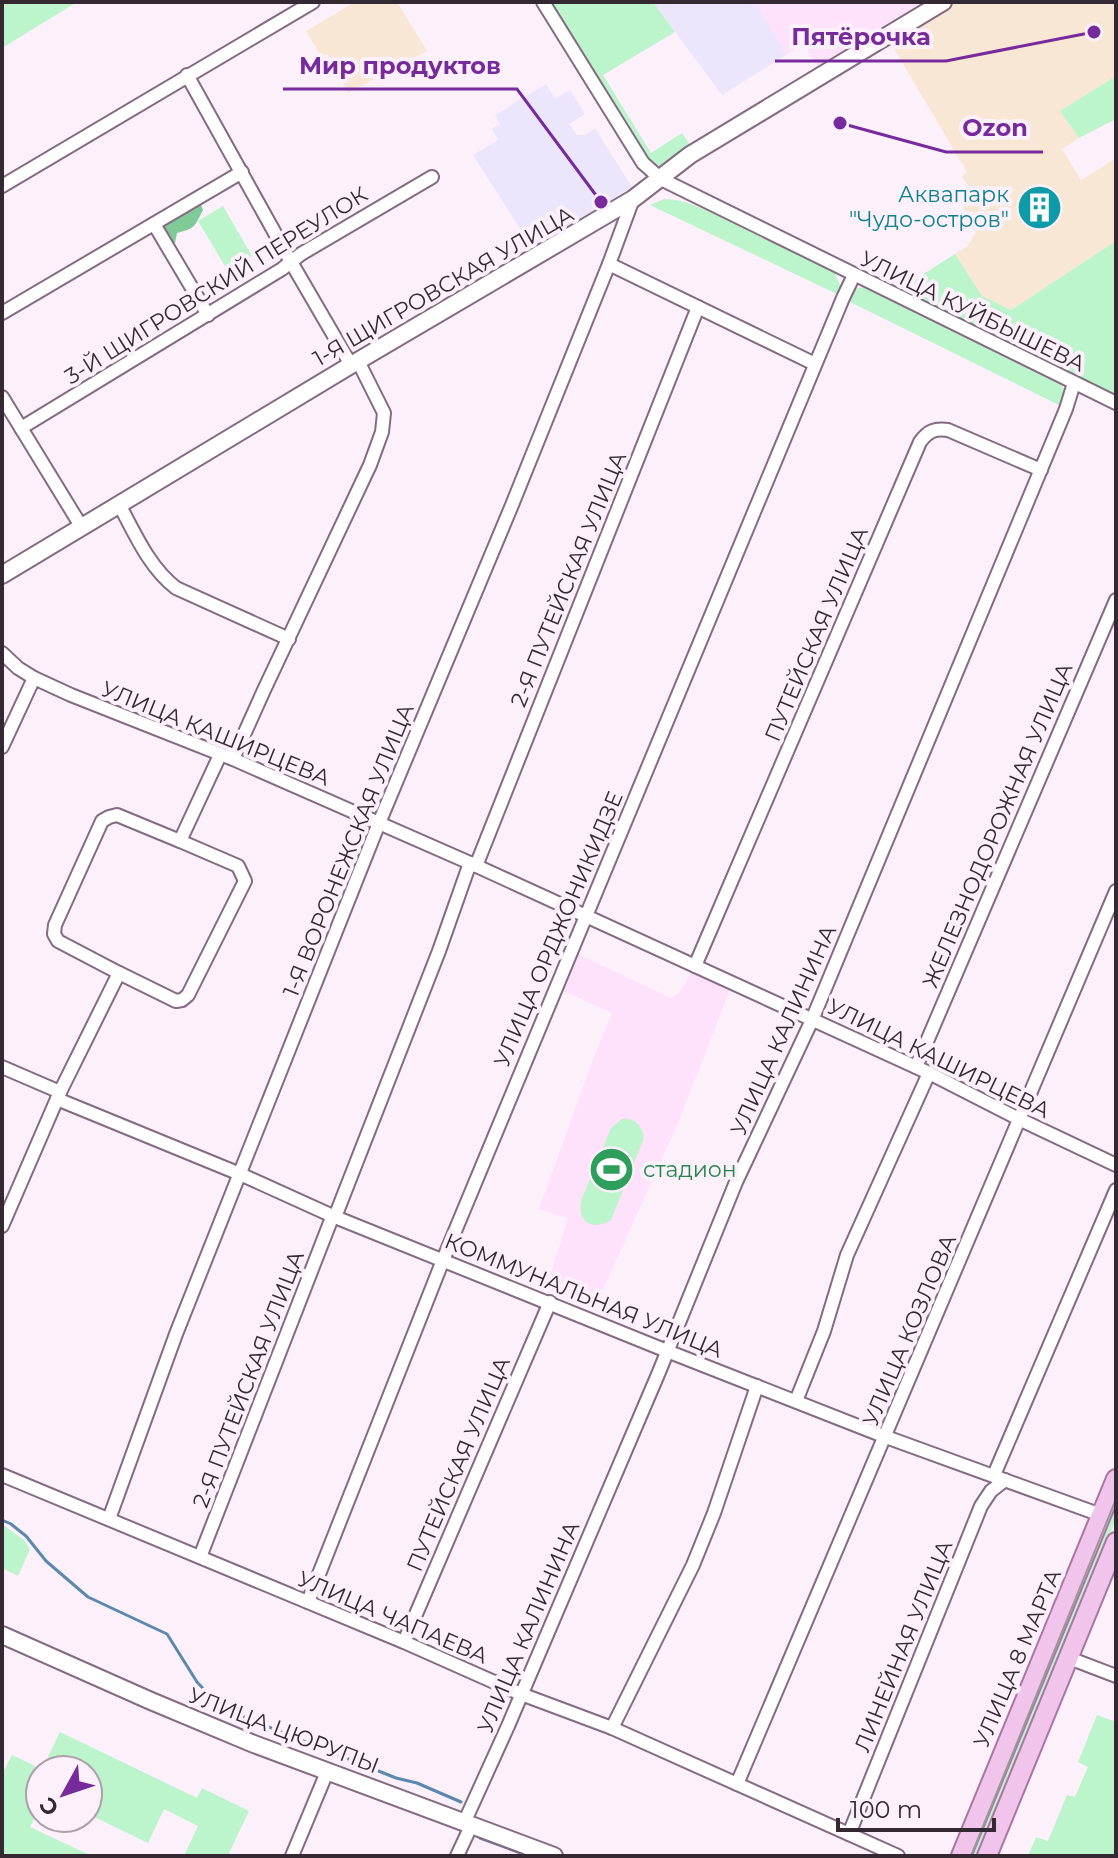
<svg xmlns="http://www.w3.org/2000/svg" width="1118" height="1858" font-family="Montserrat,sans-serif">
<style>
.commercial{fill:#f8e7d5}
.industrial{fill:#ece6fc}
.built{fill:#fee1fb}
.green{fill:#bcf4cc}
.forest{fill:#80ca98}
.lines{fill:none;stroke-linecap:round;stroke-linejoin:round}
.stream{stroke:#5c88b0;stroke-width:3}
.street-casing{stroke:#846b82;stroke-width:16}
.secondary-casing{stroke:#846b82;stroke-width:20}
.primary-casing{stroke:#a975a2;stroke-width:22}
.street{stroke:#fff;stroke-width:12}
.secondary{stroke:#fff;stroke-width:16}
.primary{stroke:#f1c5eb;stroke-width:18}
.tram{stroke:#a0949f;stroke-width:2}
.labels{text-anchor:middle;stroke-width:8;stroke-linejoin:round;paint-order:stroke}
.culture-label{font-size:22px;fill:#0d838f;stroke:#fcf0fb;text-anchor:end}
.street-label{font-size:22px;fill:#342933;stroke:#fcf0fb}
.leisure-label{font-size:22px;fill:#27864d;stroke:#fcf0fb;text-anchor:start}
.leader{fill:none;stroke:#762a9c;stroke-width:3}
.callout-dot{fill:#762a9c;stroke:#fcf0fb;stroke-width:3}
.callout-label{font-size:24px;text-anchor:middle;font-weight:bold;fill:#762a9c;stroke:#fcf0fb;stroke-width:8;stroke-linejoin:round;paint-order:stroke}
</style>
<rect width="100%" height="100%" fill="#fcf0fb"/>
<g class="commercial">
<path d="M355,2h42l30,49 -79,42 -21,-39 -6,2 -15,-25z"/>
<path d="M956,2h160v74l-56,35 19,27 -17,11 19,31 35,-22v83l-105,69 -29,-14 -27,-42 12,-7 9,-15 -13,-21 5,-26 -6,-9 5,-4 -78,-132z"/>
</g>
<g class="industrial">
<path d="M653,2h103l30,53 -64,40z"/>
<path d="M546,84l9,15 15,-9 15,24 -16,10 8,11h8l10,-7 37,59 -99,62 -60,-94 25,-15 -6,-11 8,-5 -5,-9z"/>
</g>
<g class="built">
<path d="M756,2h167l-106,64 -13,-22 -18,11z"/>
<path d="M573,952l98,46 9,-5 12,-22 38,17 -15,41 -38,96 -74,164 -8,9 -46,-19 19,-61 -29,-9 55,-152 18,-44 -55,-25z"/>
</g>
<g class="green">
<path d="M2,2h75l-75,46z"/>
<path d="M547,2h106l22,30 -72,43 48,78 31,-20 8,12v4l-27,19h-10z"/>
<path d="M1116,76v43l-37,19 -19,-27z"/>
<path d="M664,199c23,0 43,12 64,21 36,16 71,34 106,52l7,15 -2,8 -189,-90z"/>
<path d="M223,206l29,50 -24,15 -30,-50z"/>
<path d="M1116,241v155l-216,-107 55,-35 27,42 29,14z"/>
<path d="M864,287l197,97 5,10 -3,13 -217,-107 8,-11z"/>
<path d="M622,1119c13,-2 20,7 22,19l-33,82c-18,11 -34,3 -30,-19l30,-73z"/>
<path d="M1116,1495v24l-137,337h-9z"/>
<path d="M2,1524l22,16 6,9 -12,27 -16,-8z"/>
<path d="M1097,1715l19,7v134h-88l8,-19 12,4 19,-46 8,2 13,-30 -10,-5z"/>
<path d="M60,1732l137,66 5,-10 47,23 -20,42 5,3h-50l14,-30 -34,-17 -16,34 -60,-29v-23l3,-8 -3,-2v-11h-23l-19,-9z"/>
<path d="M12,1755l23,11 -8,18 13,7v15l-10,21 62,29h-90v-81z"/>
</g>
<path class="forest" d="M196,202l5,3 2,5c-9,17 -7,18 -26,23l-2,10 -7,2 -10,-16z"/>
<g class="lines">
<g class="stream">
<path d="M2,1520l9,4 15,12 20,25 42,36 79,37 30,48 20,21 22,12 157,63 21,5 44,19"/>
<path d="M480,1838l49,18"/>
</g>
<defs>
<g id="street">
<path d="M543,2l100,161 18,16 455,224"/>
<path d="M187,75l104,187 60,103"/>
<path d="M2,186l311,-184"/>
<path d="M154,224l54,91"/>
<path d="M609,264l206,100"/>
<path d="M2,313l240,-141"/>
<path d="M2,397l79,129"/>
<path d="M21,428l261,-159 19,-15 131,-77"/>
<path d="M119,504c16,30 30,63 57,84l113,51"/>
<path d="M2,653l16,15 16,10 37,17 162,64 237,104 459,210 90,46 97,46"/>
<path d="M2,747l32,-69"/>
<path d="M233,759l31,-69 106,-225 12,-33 2,-19 -26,-52"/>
<path d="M476,866l222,-559"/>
<path d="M695,966l225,-524c8,-11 15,-14 28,-12l93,40"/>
<path d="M119,973l57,28 6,-1 6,-5 57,-114 -7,-15 -58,-25 40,-86"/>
<path d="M2,1067l58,25"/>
<path d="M916,1067l200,-467"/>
<path d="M57,1099l183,75 95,43 332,134 219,86 215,78"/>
<path d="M335,1217l104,-266 31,-88"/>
<path d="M2,1226l58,-134 59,-119 -61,-32 -4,-7 1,-9 47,-104 7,-4 8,-2 63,26"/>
<path d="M796,1401l28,-70 23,-76 82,-182"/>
<path d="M2,1475l402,167 117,52 91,34 286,128"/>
<path d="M994,1475l122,-285"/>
<path d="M109,1519l67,-185 203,-511 133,-318 97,-241 24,-65"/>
<path d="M200,1557l133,-342"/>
<path d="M308,1602l135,-342 400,-962 11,-23"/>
<path d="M404,1642l146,-340"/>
<path d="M1069,1658l47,18"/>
<path d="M612,1728l81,-163 21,-52 43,-127"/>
<path d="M737,1784l379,-893"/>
<path d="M464,1823l44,-97 151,-354 77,-190 76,-162 254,-611 8,-26"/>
<path d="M849,1834l132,-328 10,-15 14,-11"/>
<path d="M292,1856l35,-84"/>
<path d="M457,1856l14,-30"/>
</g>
<g id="secondary">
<path d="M2,575l349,-210 282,-166 57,-44 253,-153"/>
<path d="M2,1635l149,66 103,43 300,112"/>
</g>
<g id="primary">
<path d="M961,1856l155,-377"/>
<path d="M987,1856l129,-314"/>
</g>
</defs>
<use href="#street" class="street-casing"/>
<use href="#secondary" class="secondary-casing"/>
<use href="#primary" class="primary-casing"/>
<use href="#street" class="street"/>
<use href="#secondary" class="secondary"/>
<use href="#primary" class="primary"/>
<path class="tram" d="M971,1856l145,-357"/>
</g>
<defs>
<symbol id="building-disc" viewBox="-11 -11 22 22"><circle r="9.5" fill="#0f9aa8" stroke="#fcf0fb"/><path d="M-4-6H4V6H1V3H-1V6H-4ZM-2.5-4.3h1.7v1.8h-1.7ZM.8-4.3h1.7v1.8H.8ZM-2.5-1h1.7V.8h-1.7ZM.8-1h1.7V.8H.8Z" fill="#fff"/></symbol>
<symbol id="stadium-disc" viewBox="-11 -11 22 22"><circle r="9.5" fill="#2e9e5b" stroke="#fcf0fb"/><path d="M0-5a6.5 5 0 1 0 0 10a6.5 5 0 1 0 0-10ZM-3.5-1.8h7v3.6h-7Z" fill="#fff"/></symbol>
</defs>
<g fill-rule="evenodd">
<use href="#building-disc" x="1014" y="182" width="51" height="51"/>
<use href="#stadium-disc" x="586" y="1144" width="51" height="51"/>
</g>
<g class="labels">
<g class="culture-label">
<text x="1009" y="202">Аквапарк<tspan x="1009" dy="25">"Чудо-остров"</tspan></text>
</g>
<g class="street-label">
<text transform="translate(216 285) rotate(-32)" y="8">3-Й ЩИГРОВСКИЙ ПЕРЕУЛОК</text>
<text transform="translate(443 286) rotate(-30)" y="8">1-Я ЩИГРОВСКАЯ УЛИЦА</text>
<text transform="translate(973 311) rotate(26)" y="8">УЛИЦА КУЙБЫШЕВА</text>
<text transform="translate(568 579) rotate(-68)" y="8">2-Я ПУТЕЙСКАЯ УЛИЦА</text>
<text transform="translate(816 634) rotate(-67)" y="8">ПУТЕЙСКАЯ УЛИЦА</text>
<text transform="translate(216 733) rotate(22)" y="8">УЛИЦА КАШИРЦЕВА</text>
<text transform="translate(997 825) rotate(-67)" y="8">ЖЕЛЕЗНОДОРОЖНАЯ УЛИЦА</text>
<text transform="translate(348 850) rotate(-68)" y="8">1-Я ВОРОНЕЖСКАЯ УЛИЦА</text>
<text transform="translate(558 929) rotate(-67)" y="8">УЛИЦА ОРДЖОНИКИДЗЕ</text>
<text transform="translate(783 1030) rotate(-66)" y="8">УЛИЦА КАЛИНИНА</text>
<text transform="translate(939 1058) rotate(26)" y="8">УЛИЦА КАШИРЦЕВА</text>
<text transform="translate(584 1295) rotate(22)" y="8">КОММУНАЛЬНАЯ УЛИЦА</text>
<text transform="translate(909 1330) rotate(-67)" y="8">УЛИЦА КОЗЛОВА</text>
<text transform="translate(248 1379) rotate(-69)" y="8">2-Я ПУТЕЙСКАЯ УЛИЦА</text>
<text transform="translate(458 1464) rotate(-67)" y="8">ПУТЕЙСКАЯ УЛИЦА</text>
<text transform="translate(393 1617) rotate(23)" y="8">УЛИЦА ЧАПАЕВА</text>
<text transform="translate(528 1627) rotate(-67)" y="8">УЛИЦА КАЛИНИНА</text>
<text transform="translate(903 1646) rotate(-68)" y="8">ЛИНЕЙНАЯ УЛИЦА</text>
<text transform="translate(1017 1658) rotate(-67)" y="8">УЛИЦА 8 МАРТА</text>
<text transform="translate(284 1730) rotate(21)" y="8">УЛИЦА ЦЮРУПЫ</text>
</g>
<g class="leisure-label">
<text x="643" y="1177">стадион</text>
</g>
</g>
<path class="leader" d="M1094 32L946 61H775M601 202L517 89H283M840 123L946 152H1043"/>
<g class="callout-dot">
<circle cx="1094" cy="32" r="8"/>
<circle cx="601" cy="202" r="8"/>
<circle cx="840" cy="123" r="8"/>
</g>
<g class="callout-label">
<text x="861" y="45">Пятёрочка</text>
<text x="400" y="74">Мир продуктов</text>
<text x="995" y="136">Ozon</text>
</g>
<rect width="1118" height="1858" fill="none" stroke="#342933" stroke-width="8"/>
<g transform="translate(64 1794) rotate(230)"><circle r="38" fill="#fcf0fb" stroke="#aca0ab" stroke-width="2"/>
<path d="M0-6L14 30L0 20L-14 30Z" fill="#762a9c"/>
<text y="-12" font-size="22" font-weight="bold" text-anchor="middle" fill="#342933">С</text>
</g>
<path d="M838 1818v12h156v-12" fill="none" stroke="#342933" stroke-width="4"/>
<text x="850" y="1818" font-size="24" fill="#342933" stroke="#fcf0fb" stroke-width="6" paint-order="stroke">100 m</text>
</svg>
